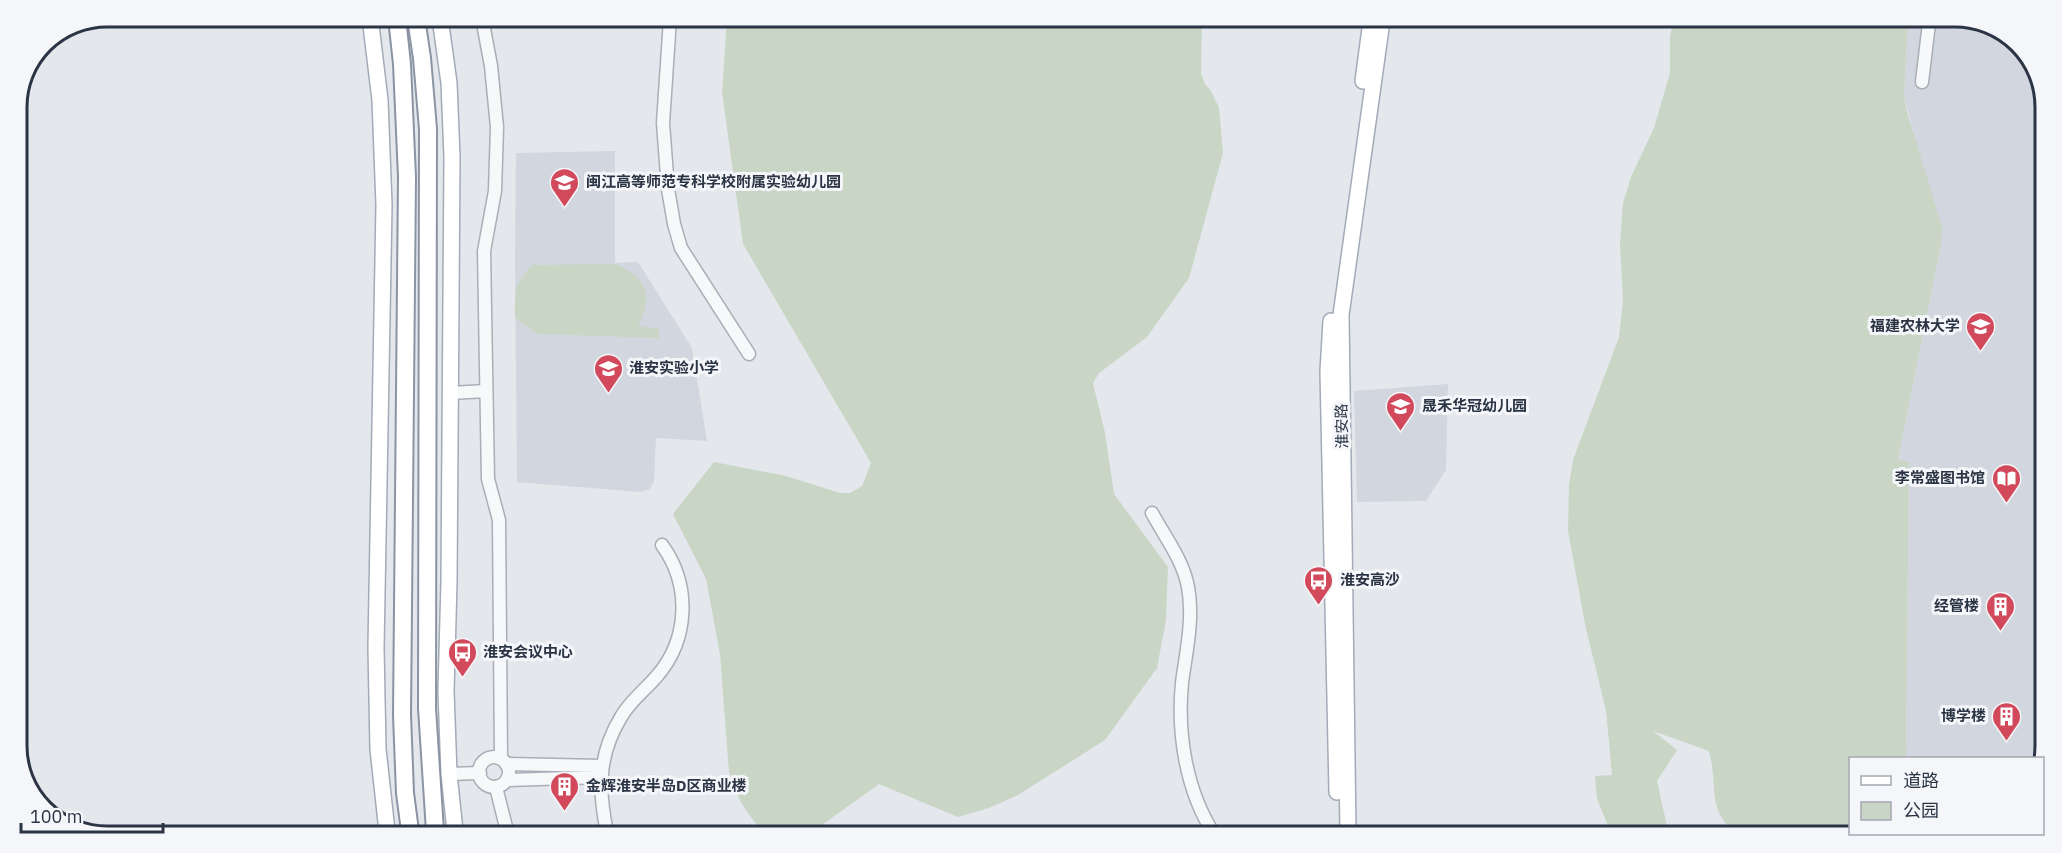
<svg xmlns="http://www.w3.org/2000/svg" width="2062" height="853" font-family="'IBM Plex Sans','Noto Sans SC',sans-serif">
<style>
.built{fill:#d2d6de}
.green{fill:#c9d6c5}
.lines{fill:none;stroke-linecap:round;stroke-linejoin:round}
.major-tunnel{stroke:#bfc3cb;stroke-width:15;stroke-dasharray:15 8;stroke-linecap:butt}
.minor-casing{stroke:#a9aeb7;stroke-width:15}
.major-casing{stroke:#a3abb8;stroke-width:18}
.highway-casing{stroke:#8b94a3;stroke-width:20}
.minor{stroke:#f7f8fa;stroke-width:12}
.major{stroke:#fff;stroke-width:15}
.highway{stroke:#fff;stroke-width:16}
.labels{text-anchor:middle;stroke-width:6;stroke-linejoin:round;paint-order:stroke}
.poi-label{font-size:15px;font-weight:bold;fill:#2b3445;stroke:#f4f6f9;text-anchor:start}
.street-label{font-size:15px;fill:#2b3445;stroke:#f4f6f9}
.rim{fill:none;stroke:#2b3445;stroke-width:3}
</style>
<rect width="100%" height="100%" fill="#e4e7ec"/>
<g class="built">
<path d="M1908,23h81l38,29 18,49 -6,657h-133l3,-296 -11,-3 43,-215 -37,-149z"/>
<path d="M615,151v112l23,-1 54,86 15,93 -51,-3 -2,43 -4,8 -9,3 -124,-10 -2,-219 1,-110z"/>
<path d="M1448,384l-2,86 -20,31 -69,1 -3,-111z"/>
</g>
<g class="green">
<path d="M727,19l475,1 -1,53 4,11 6,7 8,17 4,45 -34,125 -42,59 -48,36 -6,10 12,50 9,61 54,73 -2,53 -9,48 -52,72 -87,55 -29,13 -31,9 -79,-33 -67,48h-47c-18,-15 -30,-38 -36,-60l-9,-118 -14,-75 -33,-65 41,-52 72,14 54,17h10l12,-7 9,-23 -128,-219 -21,-152z"/>
<path d="M1673,22l235,1 -4,72 4,20 34,112 -1,17 -43,215 11,3 -3,296h-56v76h57v2h-169c-33,-28 -19,-48 -29,-85l-56,-20 24,19 -20,31 12,54h-57l-15,-36 -2,-23 17,-1 -6,-65 -20,-81 -18,-98 1,-46 4,-25 46,-123 4,-36 -3,-57 3,-41 8,-26 23,-49 16,-55v-36z"/>
<path d="M615,264c32,14 39,31 23,63l21,1v10l-119,-4 -6,-2 -19,-14c0,-25 -1,-36 18,-53z"/>
</g>
<g class="lines">
<path class="major-tunnel" d="M399,776l40,-2"/>
<defs>
<g id="minor">
<path d="M482,18l9,48 6,61 -2,64 -11,60 4,228 11,41 2,239"/>
<path d="M670,19l-7,104 5,66 6,35 7,24 68,106"/>
<path d="M1922,82l7,-59"/>
<path d="M451,393l35,-2"/>
<path d="M1152,513c13,24 31,47 36,74 6,32 -2,65 -6,96 -5,50 4,108 32,151"/>
<circle cx="494" cy="772" r="15"/>
<path d="M506,764l95,2"/>
<path d="M449,774l31,-1"/>
<path d="M507,780l94,-3"/>
<path d="M496,787l11,44"/>
<path d="M607,832c-9,-42 -9,-77 14,-115 9,-16 24,-27 36,-41 32,-37 34,-91 5,-131"/>
</g>
<g id="major">
<path d="M370,17l10,83 4,105 -8,443 2,101 9,82"/>
<path d="M440,18l9,65 3,74 -3,425 -3,109 3,83 6,57"/>
<path d="M1363,81l8,-60"/>
<path d="M1331,321l-3,50 9,421"/>
<path d="M1348,834l-7,-519 41,-294"/>
</g>
<g id="highway">
<path d="M397,18l5,46 5,113 -5,538 3,78 5,38"/>
<path d="M416,18l6,40 6,71 -1,579 8,123"/>
</g>
</defs>
<use href="#minor" class="minor-casing"/>
<use href="#major" class="major-casing"/>
<use href="#highway" class="highway-casing"/>
<use href="#minor" class="minor"/>
<use href="#major" class="major"/>
<use href="#highway" class="highway"/>
</g>
<defs>
<symbol id="school-pin" viewBox="-11 -11 22 30"><path d="M0 17L-7.5 6A9.5 9.5 0 1 1 7.5 6Z" fill="#d1495b" stroke="#f4f6f9"/><path d="M0-5L7-2L0 1L-7-2ZM-4 1L0 2.5L4 1V4Q0 6-4 4Z" fill="#fff"/></symbol>
<symbol id="university-pin" viewBox="-11 -11 22 30"><path d="M0 17L-7.5 6A9.5 9.5 0 1 1 7.5 6Z" fill="#d1495b" stroke="#f4f6f9"/><path d="M0-5L7-2L0 1L-7-2ZM-4 1L0 2.5L4 1V4Q0 6-4 4Z" fill="#fff"/></symbol>
<symbol id="library-pin" viewBox="-11 -11 22 30"><path d="M0 17L-7.5 6A9.5 9.5 0 1 1 7.5 6Z" fill="#d1495b" stroke="#f4f6f9"/><path d="M-6-4Q-3-5.5-.7-3.5V5Q-3 3-6 4ZM6-4Q3-5.5 .7-3.5V5Q3 3 6 4Z" fill="#fff"/></symbol>
<symbol id="bus-pin" viewBox="-11 -11 22 30"><path d="M0 17L-7.5 6A9.5 9.5 0 1 1 7.5 6Z" fill="#d1495b" stroke="#f4f6f9"/><path d="M-5-6H5V4H4V6H2V4H-2V6H-4V4H-5ZM-3.5-4V0h7V-4ZM-3.5 1.2v1.5H-2V1.2ZM2 1.2v1.5H3.5V1.2Z" fill="#fff"/></symbol>
<symbol id="building-pin" viewBox="-11 -11 22 30"><path d="M0 17L-7.5 6A9.5 9.5 0 1 1 7.5 6Z" fill="#d1495b" stroke="#f4f6f9"/><path d="M-4-6H4V6H1V3H-1V6H-4ZM-2.5-4.3h1.7v1.8h-1.7ZM.8-4.3h1.7v1.8H.8ZM-2.5-1h1.7V.8h-1.7ZM.8-1h1.7V.8H.8Z" fill="#fff"/></symbol>
</defs>
<g fill-rule="evenodd">
<use href="#school-pin" x="548" y="166" width="33" height="45"/>
<use href="#university-pin" x="1964" y="310" width="33" height="45"/>
<use href="#school-pin" x="592" y="352" width="33" height="45"/>
<use href="#school-pin" x="1384" y="390" width="33" height="45"/>
<use href="#library-pin" x="1990" y="462" width="33" height="45"/>
<use href="#bus-pin" x="1302" y="564" width="33" height="45"/>
<use href="#building-pin" x="1984" y="590" width="33" height="45"/>
<use href="#bus-pin" x="446" y="636" width="33" height="45"/>
<use href="#building-pin" x="1990" y="700" width="33" height="45"/>
<use href="#building-pin" x="548" y="770" width="33" height="45"/>
</g>
<g class="labels">
<g class="poi-label">
<text x="586" y="187">闽江高等师范专科学校附属实验幼儿园</text>
<text x="1960" y="331" text-anchor="end">福建农林大学</text>
<text x="629" y="373">淮安实验小学</text>
<text x="1422" y="411">晟禾华冠幼儿园</text>
<text x="1985" y="483" text-anchor="end">李常盛图书馆</text>
<text x="1340" y="585">淮安高沙</text>
<text x="1979" y="611" text-anchor="end">经管楼</text>
<text x="483" y="657">淮安会议中心</text>
<text x="1986" y="721" text-anchor="end">博学楼</text>
<text x="586" y="791">金辉淮安半岛D区商业楼</text>
</g>
<g class="street-label">
<text transform="translate(1342 426) rotate(-91)" y="5">淮安路</text>
</g>
</g>
<path d="M0 0H2062V853H0ZM107 27H1955A80 80 0 0 1 2035 107V746A80 80 0 0 1 1955 826H107A80 80 0 0 1 27 746V107A80 80 0 0 1 107 27Z" fill="#f4f6f9" fill-rule="evenodd"/>
<path class="rim" d="M107 27H1955A80 80 0 0 1 2035 107V746A80 80 0 0 1 1955 826H107A80 80 0 0 1 27 746V107A80 80 0 0 1 107 27Z"/>
<rect x="1849" y="757" width="195" height="78" fill="#f4f6f9" stroke="#a4a8b1" stroke-width="1.5"/>
<rect x="1861" y="776" width="30" height="9" fill="#ffffff" stroke="#a4a8b1" stroke-width="1.5"/>
<text x="1903" y="787" font-size="18" fill="#2b3445">道路</text>
<rect x="1861" y="802" width="30" height="18" fill="#c9d6c5" stroke="#a4a8b1" stroke-width="1.5"/>
<text x="1903" y="817" font-size="18" fill="#2b3445">公园</text>
<path d="M21 823v9h142v-9" fill="none" stroke="#2b3445" stroke-width="3"/>
<text x="30" y="823" font-size="18" fill="#2b3445" stroke="#f4f6f9" stroke-width="4.5" paint-order="stroke">100 m</text>
</svg>
